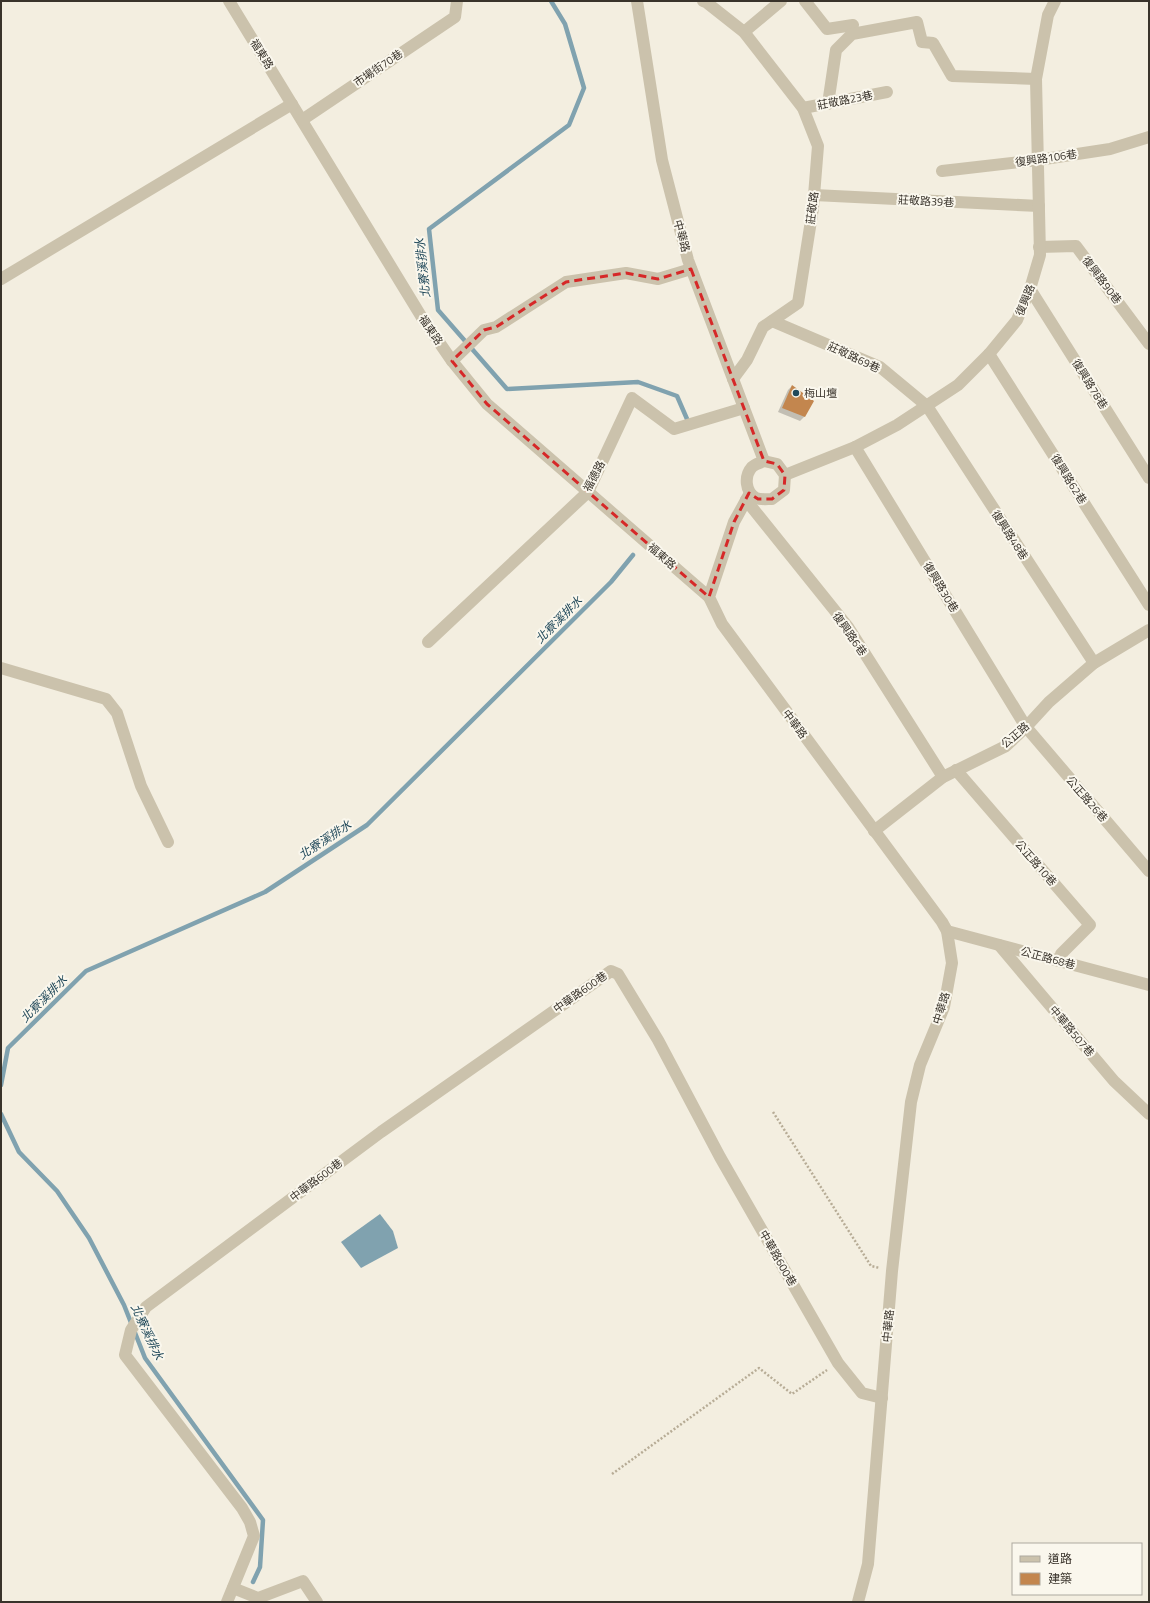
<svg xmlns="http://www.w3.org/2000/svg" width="1150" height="1603" font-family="'Titillium Web','Noto Sans TC',sans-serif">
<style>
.water{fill:#80a2af}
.shadow{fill:#0003}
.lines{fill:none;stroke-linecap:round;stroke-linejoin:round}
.stream{stroke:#80a2af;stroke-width:4.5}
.building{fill:#c3864e}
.path{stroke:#b7ac96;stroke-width:2.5;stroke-dasharray:2 2;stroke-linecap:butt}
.minor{stroke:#cbc2ac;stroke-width:12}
.marked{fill:none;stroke:#d62828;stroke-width:3;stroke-dasharray:8 5;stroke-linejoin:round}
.poi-dot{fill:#21495a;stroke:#faf7ed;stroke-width:1.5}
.labels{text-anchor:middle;stroke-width:4;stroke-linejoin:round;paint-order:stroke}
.street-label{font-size:11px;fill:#39332b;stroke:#faf7ed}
.poi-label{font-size:11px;fill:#39332b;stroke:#faf7ed;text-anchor:start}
.water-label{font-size:12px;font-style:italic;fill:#21495a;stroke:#faf7ed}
</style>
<rect width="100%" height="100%" fill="#f3eee0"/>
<path class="water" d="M380,1214l13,17 5,17 -37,20 -20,-26z"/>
<path class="shadow" d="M792,386l21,16 -9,15 -4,4 -22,-9 10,-22z"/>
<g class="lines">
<g class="stream">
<path d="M551,1l14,23 19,64 -15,37 -140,104 9,81 69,79 131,-7 39,14 10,23"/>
<path d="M1,1085l7,-37 78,-77 179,-79 102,-67 244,-243 22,-27"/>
<path d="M1,1114l18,38 38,39 32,47 35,67 21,53 118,162 -3,47 -7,15"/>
</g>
</g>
<path class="building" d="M792,385l22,16 -9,16 -23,-9z"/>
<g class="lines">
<g class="path">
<path d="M773,1112l98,154 9,2"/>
<path d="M612,1474l147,-106 33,26 35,-24"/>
</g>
<g class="minor">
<path d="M229,1l192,315 31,45 35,43 222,193"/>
<path d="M637,1l25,159 26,100 76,201"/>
<path d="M703,1l3,1 38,30 59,76 15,38 -5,62 -15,95 -35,24 -16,33 -14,19"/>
<path d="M805,1l22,28 26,-4"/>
<path d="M744,32l37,-31"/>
<path d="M828,104l8,-54 16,-16 65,-12 5,20 11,1 19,33 84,3"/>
<path d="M803,108l84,-16"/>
<path d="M302,120l153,-103 2,-16"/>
<path d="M942,171l96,-11 72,-11 39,-12"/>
<path d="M814,195l225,11"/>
<path d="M1039,247l37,-1 73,98"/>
<path d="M1,279l291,-175"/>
<path d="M1030,289l119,189"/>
<path d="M772,321l108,46 47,39 167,257"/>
<path d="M989,354l160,251"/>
<path d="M452,361l32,-31 12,-3 70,-45 60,-9 32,6 33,-10"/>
<path d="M855,447l171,280 123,144"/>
<path d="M764,461l13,3 8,11 -1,15 -12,9c-5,0 -11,1 -16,-1 -11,-6 -12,-22 -4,-31 3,-3 8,-4 12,-6z"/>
<path d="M785,475l70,-28 42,-22 61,-40 31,-31 28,-34 13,-31 10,-34 -4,-176 12,-64 7,-14"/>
<path d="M750,493l-16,29 -25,75 13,27 220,298 5,9 5,32 -8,44 -24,58 -9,37 -19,169 -24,293 -10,38"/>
<path d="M746,500l102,127 95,150"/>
<path d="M428,642l160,-150 44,-94 42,31 70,-21"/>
<path d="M1,668l105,31 11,14 24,73 27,56"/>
<path d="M956,770l134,155 -29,29"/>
<path d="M874,831l69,-54 63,-31 20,-19 23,-25 45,-39 55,-33"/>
<path d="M947,931l202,54"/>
<path d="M999,945l115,136 35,33"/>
<path d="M233,1588l25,10 45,-17 14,21"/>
<path d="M227,1602l27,-66 -4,-14 -8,-14 -117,-153 6,-25 15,-23 235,-175 230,-161 7,3 40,66 62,117 118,206 24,30 20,5"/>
</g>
</g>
<path class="marked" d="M691,269l73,192 13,3 8,11 -1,15 -12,9h-14l-9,-6 -15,29 -25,75 -222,-193 -35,-43 32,-31 12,-3 70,-45 60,-9 32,6z"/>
<circle class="poi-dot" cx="796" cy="393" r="4"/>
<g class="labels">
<g class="street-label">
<text transform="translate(262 54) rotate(59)" y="4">福東路</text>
<text transform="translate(378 68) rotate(-34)" y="4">市場街70巷</text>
<text transform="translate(845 100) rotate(-11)" y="4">莊敬路23巷</text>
<text transform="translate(1046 158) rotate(-8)" y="4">復興路106巷</text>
<text transform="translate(926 201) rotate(3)" y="4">莊敬路39巷</text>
<text transform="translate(812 208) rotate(-83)" y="4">莊敬路</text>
<text transform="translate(682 236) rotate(75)" y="4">中華路</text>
<text transform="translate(1102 280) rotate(53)" y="4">復興路90巷</text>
<text transform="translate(1025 300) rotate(-68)" y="4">復興路</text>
<text transform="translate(431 330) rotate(56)" y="4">福東路</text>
<text transform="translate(854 357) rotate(25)" y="4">莊敬路69巷</text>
<text transform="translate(1090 384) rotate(58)" y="4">復興路78巷</text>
<text transform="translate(594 476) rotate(-62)" y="4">福德路</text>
<text transform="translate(1069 479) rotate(58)" y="4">復興路62巷</text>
<text transform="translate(1010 535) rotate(57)" y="4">復興路48巷</text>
<text transform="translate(662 556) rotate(41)" y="4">福東路</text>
<text transform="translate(941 587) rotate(59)" y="4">復興路30巷</text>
<text transform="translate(850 634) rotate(55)" y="4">復興路6巷</text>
<text transform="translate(795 724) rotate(53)" y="4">中華路</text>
<text transform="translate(1015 735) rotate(-41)" y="4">公正路</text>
<text transform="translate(1087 799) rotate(49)" y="4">公正路26巷</text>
<text transform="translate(1036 863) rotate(49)" y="4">公正路10巷</text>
<text transform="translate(1048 958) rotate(15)" y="4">公正路68巷</text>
<text transform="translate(580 992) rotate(-35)" y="4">中華路600巷</text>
<text transform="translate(941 1008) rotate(-73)" y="4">中華路</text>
<text transform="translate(1072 1031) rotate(50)" y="4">中華路507巷</text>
<text transform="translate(316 1180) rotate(-37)" y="4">中華路600巷</text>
<text transform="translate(778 1258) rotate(60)" y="4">中華路600巷</text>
<text transform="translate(888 1326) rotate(-85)" y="4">中華路</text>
</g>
<g class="poi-label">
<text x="804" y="397">梅山壇</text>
</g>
<g class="water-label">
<text transform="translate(423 268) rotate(-96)" y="4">北寮溪排水</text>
<text transform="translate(559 620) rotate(-45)" y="4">北寮溪排水</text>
<text transform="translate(325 840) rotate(-33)" y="4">北寮溪排水</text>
<text transform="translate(44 999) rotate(-45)" y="4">北寮溪排水</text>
<text transform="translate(147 1332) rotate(65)" y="4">北寮溪排水</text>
</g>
</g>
<rect width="1150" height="1603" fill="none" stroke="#39332b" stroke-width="4"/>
<rect x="1012" y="1543" width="130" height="52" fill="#faf7ed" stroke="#ada99f"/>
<rect x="1020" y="1556" width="20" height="6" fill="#cbc2ac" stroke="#ada99f"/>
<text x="1048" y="1563" font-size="12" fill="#39332b">道路</text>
<rect x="1020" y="1573" width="20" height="12" fill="#c3864e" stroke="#ada99f"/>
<text x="1048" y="1583" font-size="12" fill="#39332b">建築</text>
</svg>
